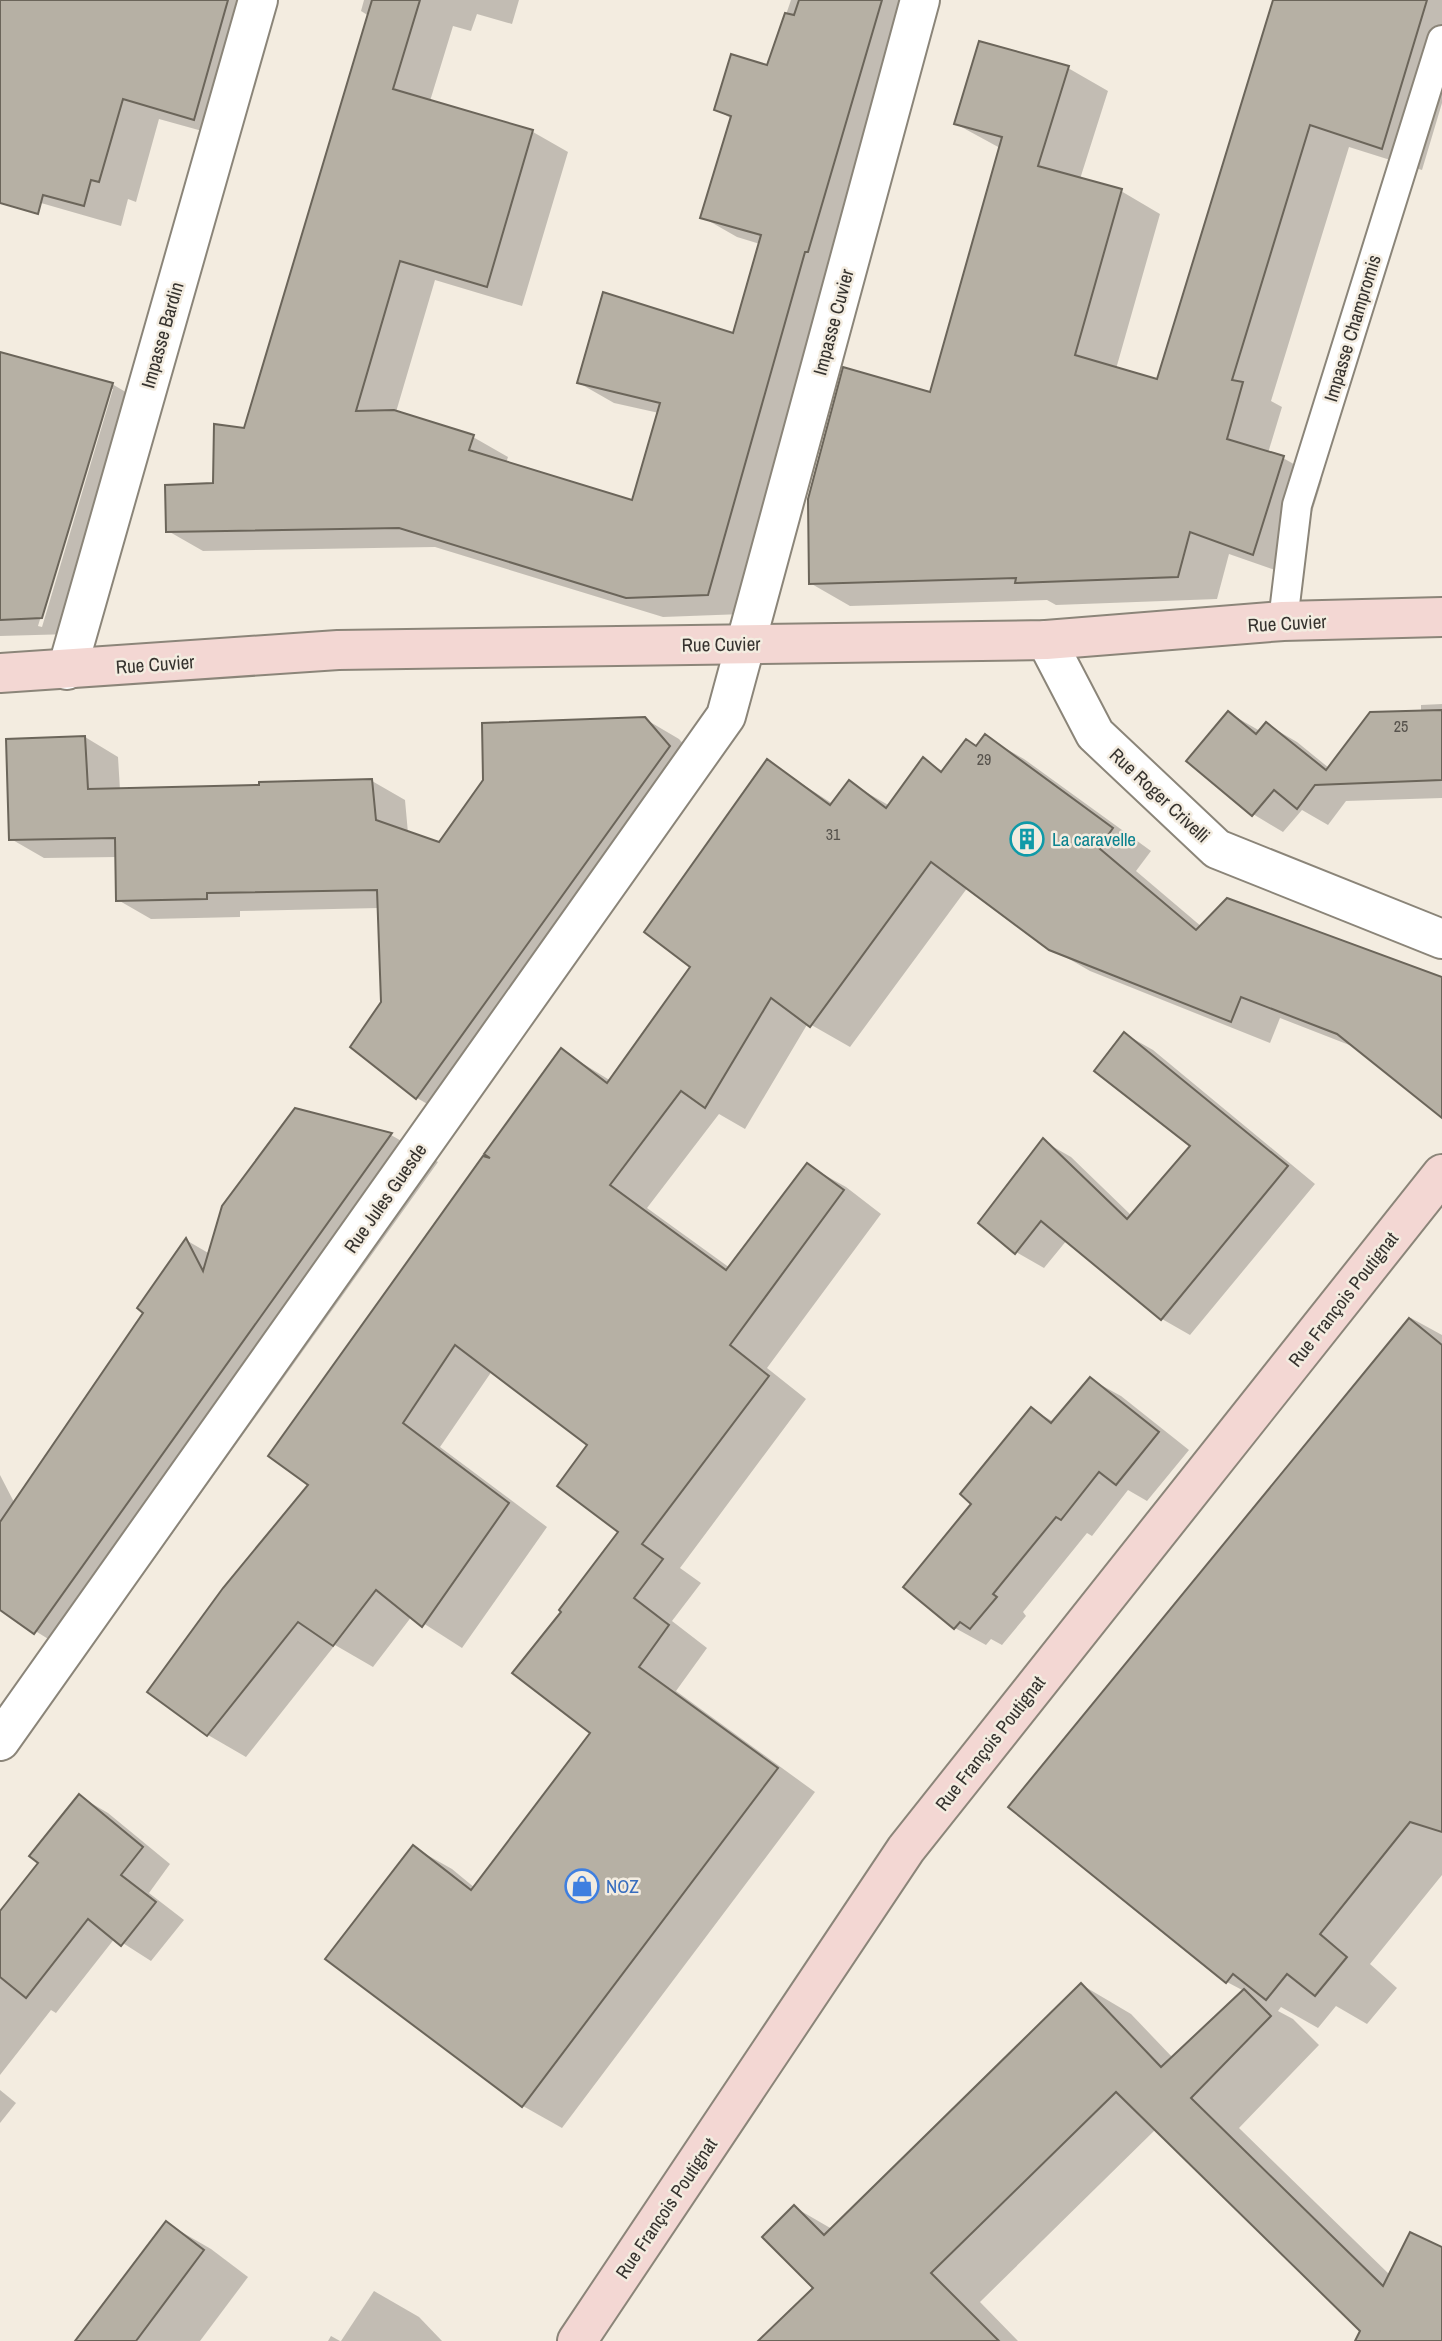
<svg xmlns="http://www.w3.org/2000/svg" width="1442" height="2341" font-family="'Archivo Narrow',sans-serif">
<style>
.shadow{fill:#0003;fill-rule:evenodd}
.building{fill:#b6b0a4;stroke:#6b655a;stroke-width:2}
.lines{fill:none;stroke-linecap:round;stroke-linejoin:round}
.lane-casing{stroke:#8b8579;stroke-width:32}
.street-casing{stroke:#8b8579;stroke-width:42}
.secondary-casing{stroke:#8b8579;stroke-width:42}
.lane{stroke:#fff;stroke-width:28}
.street{stroke:#fff;stroke-width:38}
.secondary{stroke:#f3d7d3;stroke-width:38}
.labels{text-anchor:middle;stroke-width:5;stroke-linejoin:round;paint-order:stroke}
.number-label{font-size:16px;fill:#56524c}
.street-label{font-size:19px;fill:#36332f;stroke:#f3ece0}
.culture-label{font-size:19px;fill:#0d838f;stroke:#f3ece0;text-anchor:start}
.shop-label{font-size:19px;fill:#366cbe;stroke:#f3ece0;text-anchor:start}
</style>
<rect width="100%" height="100%" fill="#f3ece0"/>
<g class="shadow">
<path d="M0,0h269l-38,139 -72,-20 -23,83 -8,-3 -7,27 -80,-23 -41,-23z"/>
<path d="M364,0h155l-7,24 -35,-10 -6,17 -18,-5 -23,75 103,31 35,20 -46,154 -87,-26 -39,132 77,25 35,20 -2,6 127,39 26,-89 -45,-10 -35,-20 155,-48 26,-91 -23,-7 -35,-20 30,-98 -15,-9 51,-43 23,-67h132l-180,614 -80,3 -228,-70 -232,4 -35,-20 47,-46 31,-55 123,-414 -8,-5z"/>
<path d="M1274,0h168v103l-20,67 -73,-23 -78,254 11,6 -14,46 15,5 39,22 -30,96 -63,-22 -12,45 -161,6 -9,-5 -197,6 -40,-23 121,-189 69,-246 -44,-24 112,-56 40,23 -28,88 41,12 39,23 -44,155 42,12z"/>
<path d="M0,354l112,30 29,17 -70,233 -71,2zM109,389h4l-71,238 -4,-1z"/>
<path d="M1442,704v94l-96,3 -18,24 -26,-15 -19,22 -30,-18 -24,-101 31,18 6,-7 31,18 32,26 92,-56v-7z"/>
<path d="M645,719l34,20 24,27 -253,351 -33,-19 -64,-51 30,-44 -4,-95 -139,3v6l-89,2 -33,-19 -1,-43 -73,1 -33,-19 74,-102 33,20 2,33 141,-3 111,-6 33,19 3,33 32,11z"/>
<path d="M985,737l39,22 127,92 -15,20 66,56 240,53v132l-85,-64 -77,-30 -10,25 -180,-72 -40,-23 -82,-61 -118,160 -42,-24 -63,106 -26,-15 -72,94 83,60 77,-103 39,22 35,27 -114,154 39,31 -126,169 21,15 -29,38 35,27 -31,43 139,101 -253,336 -39,-22 -195,-147 85,-112 39,22 23,19 117,-156 -28,-120 57,-80 -32,-87 -97,-74 -52,76 107,80 -85,121 -50,-32 -39,51 -38,-22 -89,112 -38,-22 103,-250 250,-435 50,31 82,-115 75,-204 65,42 17,-21 40,23 34,-46 20,12 33,-25z"/>
<path d="M1125,1034l28,16 162,134 -125,151 -28,-16 -95,-79 -23,28 -28,-16 27,-111 28,16 61,59 60,-70z"/>
<path d="M296,1110l95,25 47,27 -356,498 -82,-51v-134l15,29 130,-191 41,-73 24,14z"/>
<path d="M1411,1318l31,17v540l-72,89 27,24 -30,36 -31,-18 -18,22 -37,-21 -3,4 15,8 26,26 -80,83 151,147 52,-11v77h-70l-216,-212 -176,173 38,39h-258l56,-53 -22,-81 38,22 250,-244 49,29 42,44 71,-67 -17,-9 -216,-175z"/>
<path d="M1090,1379l31,17 68,54 -42,51 -19,-11 -36,46 -5,-3 -64,79 3,4 -24,29 -11,-6 -5,6 -31,-17 -49,-42 68,-83 57,-94 23,13z"/>
<path d="M79,1796l29,17 62,51 -21,29 35,27 -33,41 -36,-23 -59,75 -5,-3 -51,65v-161l40,-51z"/>
<path d="M0,2090l16,13 -16,20z"/>
<path d="M166,2223l45,26 37,28 -48,64h-121z"/>
<path d="M374,2291l45,26 23,24h-101z"/>
<path d="M331,2336l9,5h-12z"/>
</g>
<g class="building">
<path d="M0,0h228l-34,120 -71,-21 -24,83 -8,-2 -7,26 -41,-11 -5,19 -38,-11z"/>
<path d="M372,0h48l-27,89 140,41 -46,157 -87,-26 -44,150 38,-1 80,25 -5,15 163,50 28,-97 -83,-20 26,-91 130,41 28,-98 -61,-17 31,-102 -17,-6 17,-56 36,11 18,-52 9,2 5,-15h83l-74,252h-3l-97,343 -82,3 -227,-70 -233,4 -1,-47 48,-2 1,-59 30,4z"/>
<path d="M1273,0h154l-45,149 -72,-24 -78,255 11,2 -16,57 57,17 -31,99 -63,-23 -12,45 -163,6 1,-5 -207,6 -1,-85 35,-132 87,25 72,-255 -48,-13 25,-83 90,25 -31,100 84,23 -47,166 82,24z"/>
<path d="M0,352l113,31 -71,235 -42,2z"/>
<path d="M1442,710v70l-127,5 -18,24 -23,-19 -22,26 -66,-55 42,-50 28,23 10,-12 60,48 44,-58z"/>
<path d="M645,717l25,29 -254,353 -66,-52 31,-45 -4,-112 -170,3v6l-91,2 -1,-63 -106,2 -3,-101 79,-3 3,53 171,-4v-3l113,-3 4,41 63,22 44,-62 -1,-57z"/>
<path d="M985,734l128,94 -14,20 97,82 31,-32 215,79v141l-105,-84 -96,-37 -10,25 -182,-72 -118,-88 -121,165 -39,-29 -66,110 -24,-17 -71,94 116,85 81,-107 37,27 -114,155 39,31 -127,168 21,15 -29,39 35,27 -30,42 139,101 -256,339 -197,-148 88,-114 58,45 119,-157 -78,-60 49,-61 -2,-2 59,-78 -61,-46 30,-41 -132,-100 -52,78 106,80 -87,124 -46,-37 -43,56 -35,-24 -91,114 -60,-44 76,-104 85,-103 -40,-29 215,-300 7,2 -6,-4 77,-106 46,35 83,-116 -46,-35 123,-173 63,46 19,-25 37,28 37,-51 18,15 25,-33 10,7z"/>
<path d="M1124,1032l164,134 -127,154 -120,-99 -26,33 -37,-31 65,-85 84,81 63,-73 -96,-75z"/>
<path d="M295,1108l97,25 -358,501 -34,-24v-88l143,-209 -6,-5 49,-70 17,33 19,-65z"/>
<path d="M1409,1318l33,27v487l-32,-10 -90,112 27,23 -32,39 -28,-22 -21,26 -33,-26 -7,9 -218,-176z"/>
<path d="M1090,1377l69,55 -43,53 -17,-13 -38,48 -5,-3 -63,77 4,3 -27,32 -10,-7 -6,7 -51,-42 68,-83 -11,-10 71,-87 20,16z"/>
<path d="M79,1794l64,53 -22,28 35,27 -35,44 -33,-27 -62,79 -26,-21v-66l38,-48 -9,-7z"/>
<path d="M1081,1983l80,84 83,-78 27,27 -80,82 192,188 27,-54 32,15v94h-87l5,-10 -244,-239 -185,181 68,68h-241l55,-53 -51,-51 32,-32 30,30z"/>
<path d="M166,2221l38,29 -68,91h-61z"/>
</g>
<g class="lines">
<defs>
<path id="lane" d="M1283,621l14,-116 145,-465"/>
<g id="street">
<path d="M1046,640l49,94 122,115 225,90"/>
<path d="M67,670l191,-670"/>
<path d="M0,1741l726,-1025 194,-716"/>
</g>
<g id="secondary">
<path d="M0,673l338,-23 708,-10 237,-19 159,-4"/>
<path d="M577,2341l329,-492 536,-675"/>
</g>
</defs>
<use href="#lane" class="lane-casing"/>
<use href="#street" class="street-casing"/>
<use href="#secondary" class="secondary-casing"/>
<use href="#lane" class="lane"/>
<use href="#street" class="street"/>
<use href="#secondary" class="secondary"/>
</g>
<defs>
<symbol id="building-ring" viewBox="-11 -11 22 22"><circle r="9.5" fill="#f3ece0" stroke="#0f9aa8" stroke-width="1.5"/><path d="M-4-6H4V6H1V3H-1V6H-4ZM-2.5-4.3h1.7v1.8h-1.7ZM.8-4.3h1.7v1.8H.8ZM-2.5-1h1.7V.8h-1.7ZM.8-1h1.7V.8H.8Z" fill="#0f9aa8"/></symbol>
<symbol id="shop-ring" viewBox="-11 -11 22 22"><circle r="9.5" fill="#f3ece0" stroke="#3f7fe0" stroke-width="1.5"/><path d="M-5-2.5h2.3a2.7 3.5 0 0 1 5.4 0H5L5.5 6h-11ZM-1.5-2.5h3a1.5 2.3 0 0 0-3 0Z" fill="#3f7fe0"/></symbol>
</defs>
<g fill-rule="evenodd">
<use href="#building-ring" x="1008" y="820" width="38" height="38"/>
<use href="#shop-ring" x="563" y="1867" width="38" height="38"/>
</g>
<g class="labels">
<g class="number-label">
<text x="1401" y="732">25</text>
<text x="984" y="765">29</text>
<text x="833" y="840">31</text>
</g>
<g class="street-label">
<text transform="translate(833 322) rotate(-75)" y="7">Impasse Cuvier</text>
<text transform="translate(1352 328) rotate(-73)" y="7">Impasse Champromis</text>
<text transform="translate(162 335) rotate(-74)" y="7">Impasse Bardin</text>
<text transform="translate(1287 623) rotate(-3)" y="7">Rue Cuvier</text>
<text transform="translate(721 644) rotate(-1)" y="7">Rue Cuvier</text>
<text transform="translate(155 664) rotate(-4)" y="7">Rue Cuvier</text>
<text transform="translate(1160 795) rotate(43)" y="7">Rue Roger Crivelli</text>
<text transform="translate(385 1198) rotate(-55)" y="7">Rue Jules Guesde</text>
<text transform="translate(1343 1299) rotate(-52)" y="7">Rue François Poutignat</text>
<text transform="translate(990 1743) rotate(-52)" y="7">Rue François Poutignat</text>
<text transform="translate(666 2208) rotate(-56)" y="7">Rue François Poutignat</text>
</g>
<g class="culture-label">
<text x="1052" y="846">La caravelle</text>
</g>
<g class="shop-label">
<text x="606" y="1893">NOZ</text>
</g>
</g>
</svg>
